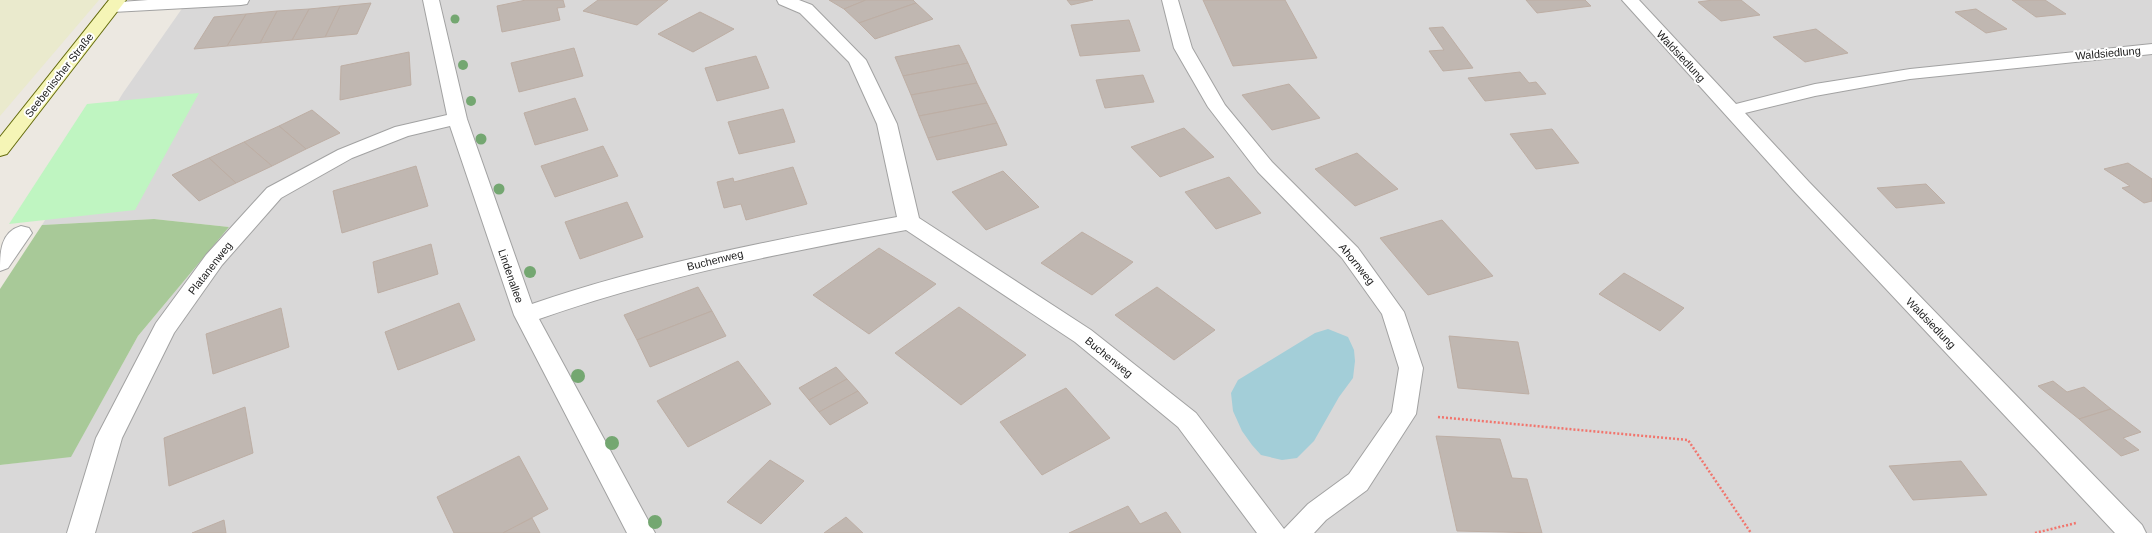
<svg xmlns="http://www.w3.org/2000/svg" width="2152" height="533" font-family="Arial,sans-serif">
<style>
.residential{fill:#d9d8d8}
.farmland{fill:#eaeacd}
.forest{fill:#a8c998}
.park{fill:#bff5c1}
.water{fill:#a3ced8}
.building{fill:#c0b7b1;stroke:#bdaea4}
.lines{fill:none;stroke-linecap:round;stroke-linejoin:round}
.minor-casing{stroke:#a2a2a2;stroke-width:2}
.secondary-casing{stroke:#636a0a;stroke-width:2}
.path{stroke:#f1756d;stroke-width:2.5;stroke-dasharray:2 2;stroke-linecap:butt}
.minor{fill:#fff;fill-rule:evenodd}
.secondary{fill:#f5f5b6;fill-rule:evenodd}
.tree{fill:#74a771}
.labels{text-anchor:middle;stroke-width:4;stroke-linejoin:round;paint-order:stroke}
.street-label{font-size:11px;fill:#1b1b1b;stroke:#fff}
</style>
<rect width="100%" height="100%" fill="#ece8e1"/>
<path class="residential" d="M188,0h1964v533h-2152v-68l71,-9 67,-120 91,-109 -75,-8 -112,6 81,-132z"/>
<path class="farmland" d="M0,0h99l-99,116z"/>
<path class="forest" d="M154,219l75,8 -91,109 -67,121 -71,8v-176l42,-64z"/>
<path class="park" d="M199,93l-64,117 -126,14 78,-120z"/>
<path class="water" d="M1328,329l20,8 6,13 1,11 -2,17 -14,19 -25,44 -17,17 -15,2 -21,-5 -9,-10 -10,-14 -9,-20 -2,-18 7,-13 77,-47z"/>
<g class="building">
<path d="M526,0h37l2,7 -8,1 3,12 -58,12 -5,-26z"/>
<path d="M598,0h70l-31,25 -54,-14z"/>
<path d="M829,0h37l-22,9z"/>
<path d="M866,0h47l3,3 -57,20 -15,-14z"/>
<path d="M1067,0h26l-22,5z"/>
<path d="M1203,0h82l32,58 -84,8z"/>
<path d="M1526,0h59l6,6 -54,7z"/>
<path d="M1713,0h28l19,15 -39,6 -23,-19z"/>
<path d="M2012,0h33l21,14 -30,3z"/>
<path d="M371,3l-14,31 -32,3 15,-31z"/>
<path d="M916,3l17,16 -58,20 -16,-16z"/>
<path d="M340,6l-15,31 -33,3 17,-31z"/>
<path d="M309,9l-17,31 -32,3 17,-32z"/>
<path d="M1976,9l31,20 -21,4 -31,-21z"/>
<path d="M277,11l-17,32 -33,3 19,-32z"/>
<path d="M700,12l34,17 -41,23 -35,-18z"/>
<path d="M246,14l-19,32 -33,3 20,-32z"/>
<path d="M1129,20l11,31 -60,5 -9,-31z"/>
<path d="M1443,27l30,41 -30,3 -14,-20 15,-1 -15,-22z"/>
<path d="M1816,29l32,24 -43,9 -32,-25z"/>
<path d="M959,45l9,18 -65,13 -8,-19z"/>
<path d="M574,48l9,28 -64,16 -8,-29z"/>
<path d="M409,52l2,33 -71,15 1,-34z"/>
<path d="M756,56l13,32 -52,13 -12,-33z"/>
<path d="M968,63l9,20 -66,12 -8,-19z"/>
<path d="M1520,72l9,11 7,-1 10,12 -61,7 -17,-23z"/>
<path d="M1143,75l11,27 -49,6 -9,-28z"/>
<path d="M977,83l10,20 -68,13 -8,-21z"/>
<path d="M1289,84l31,34 -48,12 -30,-35z"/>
<path d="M575,98l13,32 -53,15 -11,-32z"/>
<path d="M987,103l10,20 -69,15 -9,-22z"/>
<path d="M783,109l12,33 -56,12 -11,-32z"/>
<path d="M312,110l28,23 -34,16 -27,-23z"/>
<path d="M997,123l10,22 -70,15 -9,-22z"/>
<path d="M279,126l27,23 -34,17 -28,-24z"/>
<path d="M1184,128l30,29 -54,20 -29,-30z"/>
<path d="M1552,129l27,34 -43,6 -26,-35z"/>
<path d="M244,142l28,24 -36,17 -27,-25z"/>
<path d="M603,146l15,30 -63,21 -14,-31z"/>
<path d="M1357,153l41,36 -43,17 -40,-37z"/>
<path d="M209,158l27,25 -37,18 -27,-26z"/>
<path d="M2128,163l24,16v22l-8,2 -22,-15 8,-2 -26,-17z"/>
<path d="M416,166l12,40 -86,27 -9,-42z"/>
<path d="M793,167l14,37 -61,16 -5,-16 -17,4 -7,-26 16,-4 1,4z"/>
<path d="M1003,171l36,36 -53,23 -34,-38z"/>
<path d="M1229,177l32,36 -45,16 -31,-37z"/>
<path d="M1926,184l19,19 -49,5 -19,-20z"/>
<path d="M627,202l16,35 -63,22 -15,-37z"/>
<path d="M1442,220l51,56 -65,19 -48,-57z"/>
<path d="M1082,232l51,30 -41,33 -51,-32z"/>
<path d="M431,244l7,30 -60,19 -5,-31z"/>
<path d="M879,248l57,36 -67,50 -56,-39z"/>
<path d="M1624,273l60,35 -24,23 -61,-37z"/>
<path d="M698,287l14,24 -75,29 -13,-25z"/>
<path d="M1157,287l58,43 -41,30 -59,-45z"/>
<path d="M459,303l16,37 -77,30 -13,-38z"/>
<path d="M959,307l67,48 -65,50 -66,-52z"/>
<path d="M281,308l8,39 -76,27 -7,-40z"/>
<path d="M712,311l14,25 -76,31 -13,-27z"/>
<path d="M1449,336l69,6 11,52 -71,-6z"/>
<path d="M738,361l33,43 -83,43 -31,-46z"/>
<path d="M836,367l11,12 -38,21 -10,-12z"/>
<path d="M847,379l11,12 -39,21 -10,-12z"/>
<path d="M2053,381l14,11 17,-5 27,22 -32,10 -41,-33z"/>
<path d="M1066,388l44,50 -68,37 -42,-53z"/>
<path d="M858,391l10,12 -38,22 -11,-13z"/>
<path d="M245,407l8,46 -84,33 -5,-48z"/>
<path d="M2111,409l30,23 -18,6 16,12 -18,6 -42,-37z"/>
<path d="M1436,436l64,3 12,39 15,1 15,54 -85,-2z"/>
<path d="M519,456l29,53 -45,24h-49l-17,-36z"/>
<path d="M770,460l34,21 -43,43 -34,-22z"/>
<path d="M1961,461l26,34 -74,5 -24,-34z"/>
<path d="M1128,506l12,18 26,-12 15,21h-112z"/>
<path d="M846,517l17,16h-39z"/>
<path d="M532,518l8,15h-37z"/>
<path d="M224,520l2,13h-34z"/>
</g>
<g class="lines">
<defs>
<g id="minor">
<path d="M148,0h101l-2,4 -6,1 -128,7 -6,-1 -3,-4 3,-4z"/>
<path d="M423,0h16l28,119 65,185c119,-41 242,-64 365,-87l-20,-93 -28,-62 -49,-49 -21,-9 -2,-4h22l13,5 54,55 31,64 22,94 172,112 105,83 88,116 24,-25 41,-30 43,-62 7,-44 -17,-54 -40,-56 -84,-86 -50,-65 -34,-59 -12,-48h16l14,48 33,57 47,57 86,86 46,64 19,56 -7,46 -49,76 -41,30 -12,13h-57l-79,-106 -103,-85 -169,-112c-125,23 -248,47 -367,89l116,214h-28l-113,-218 -64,-189 -42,10 -56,22 -71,40 -59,67 -48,68 -52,105 -27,95h-28l29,-95 60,-115 50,-68 61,-67 71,-38 57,-23 52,-12z"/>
<path d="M1622,0h17l97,104 79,-20 95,-15 242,-25v10l-242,25 -95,17 -70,17 64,69 333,343 4,8h-31l-320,-341z"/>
<path d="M21,226l8,2 3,5 -24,35 -8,3c0,-18 0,-39 21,-45z"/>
</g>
<path id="secondary" d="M109,0h17l-119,154 -7,2v-19z"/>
</defs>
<use href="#minor" class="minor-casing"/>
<use href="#secondary" class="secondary-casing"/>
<g class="path">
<path d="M1438,417l250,23 63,93"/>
<path d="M2035,533l41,-10"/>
</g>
<use href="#minor" class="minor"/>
<use href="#secondary" class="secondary"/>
</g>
<g class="tree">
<circle cx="455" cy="19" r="4.5"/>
<circle cx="463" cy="65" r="5"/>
<circle cx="471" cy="101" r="5"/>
<circle cx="481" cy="139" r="5.5"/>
<circle cx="499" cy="189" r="5.5"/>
<circle cx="530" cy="272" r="6"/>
<circle cx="578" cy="376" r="7"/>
<circle cx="612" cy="443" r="7"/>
<circle cx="655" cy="522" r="7"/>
</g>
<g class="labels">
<g class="street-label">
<text transform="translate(2108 53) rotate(-5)" y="4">Waldsiedlung</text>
<text transform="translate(1681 56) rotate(47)" y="4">Waldsiedlung</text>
<text transform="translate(59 75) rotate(-52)" y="4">Seebenischer Straße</text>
<text transform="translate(715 260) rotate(-14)" y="4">Buchenweg</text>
<text transform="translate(1357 264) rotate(51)" y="4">Ahornweg</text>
<text transform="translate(210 268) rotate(-52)" y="4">Platanenweg</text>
<text transform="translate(511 276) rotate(71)" y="4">Lindenallee</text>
<text transform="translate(1931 323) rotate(46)" y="4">Waldsiedlung</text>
<text transform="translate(1109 357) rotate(39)" y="4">Buchenweg</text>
</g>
</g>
</svg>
